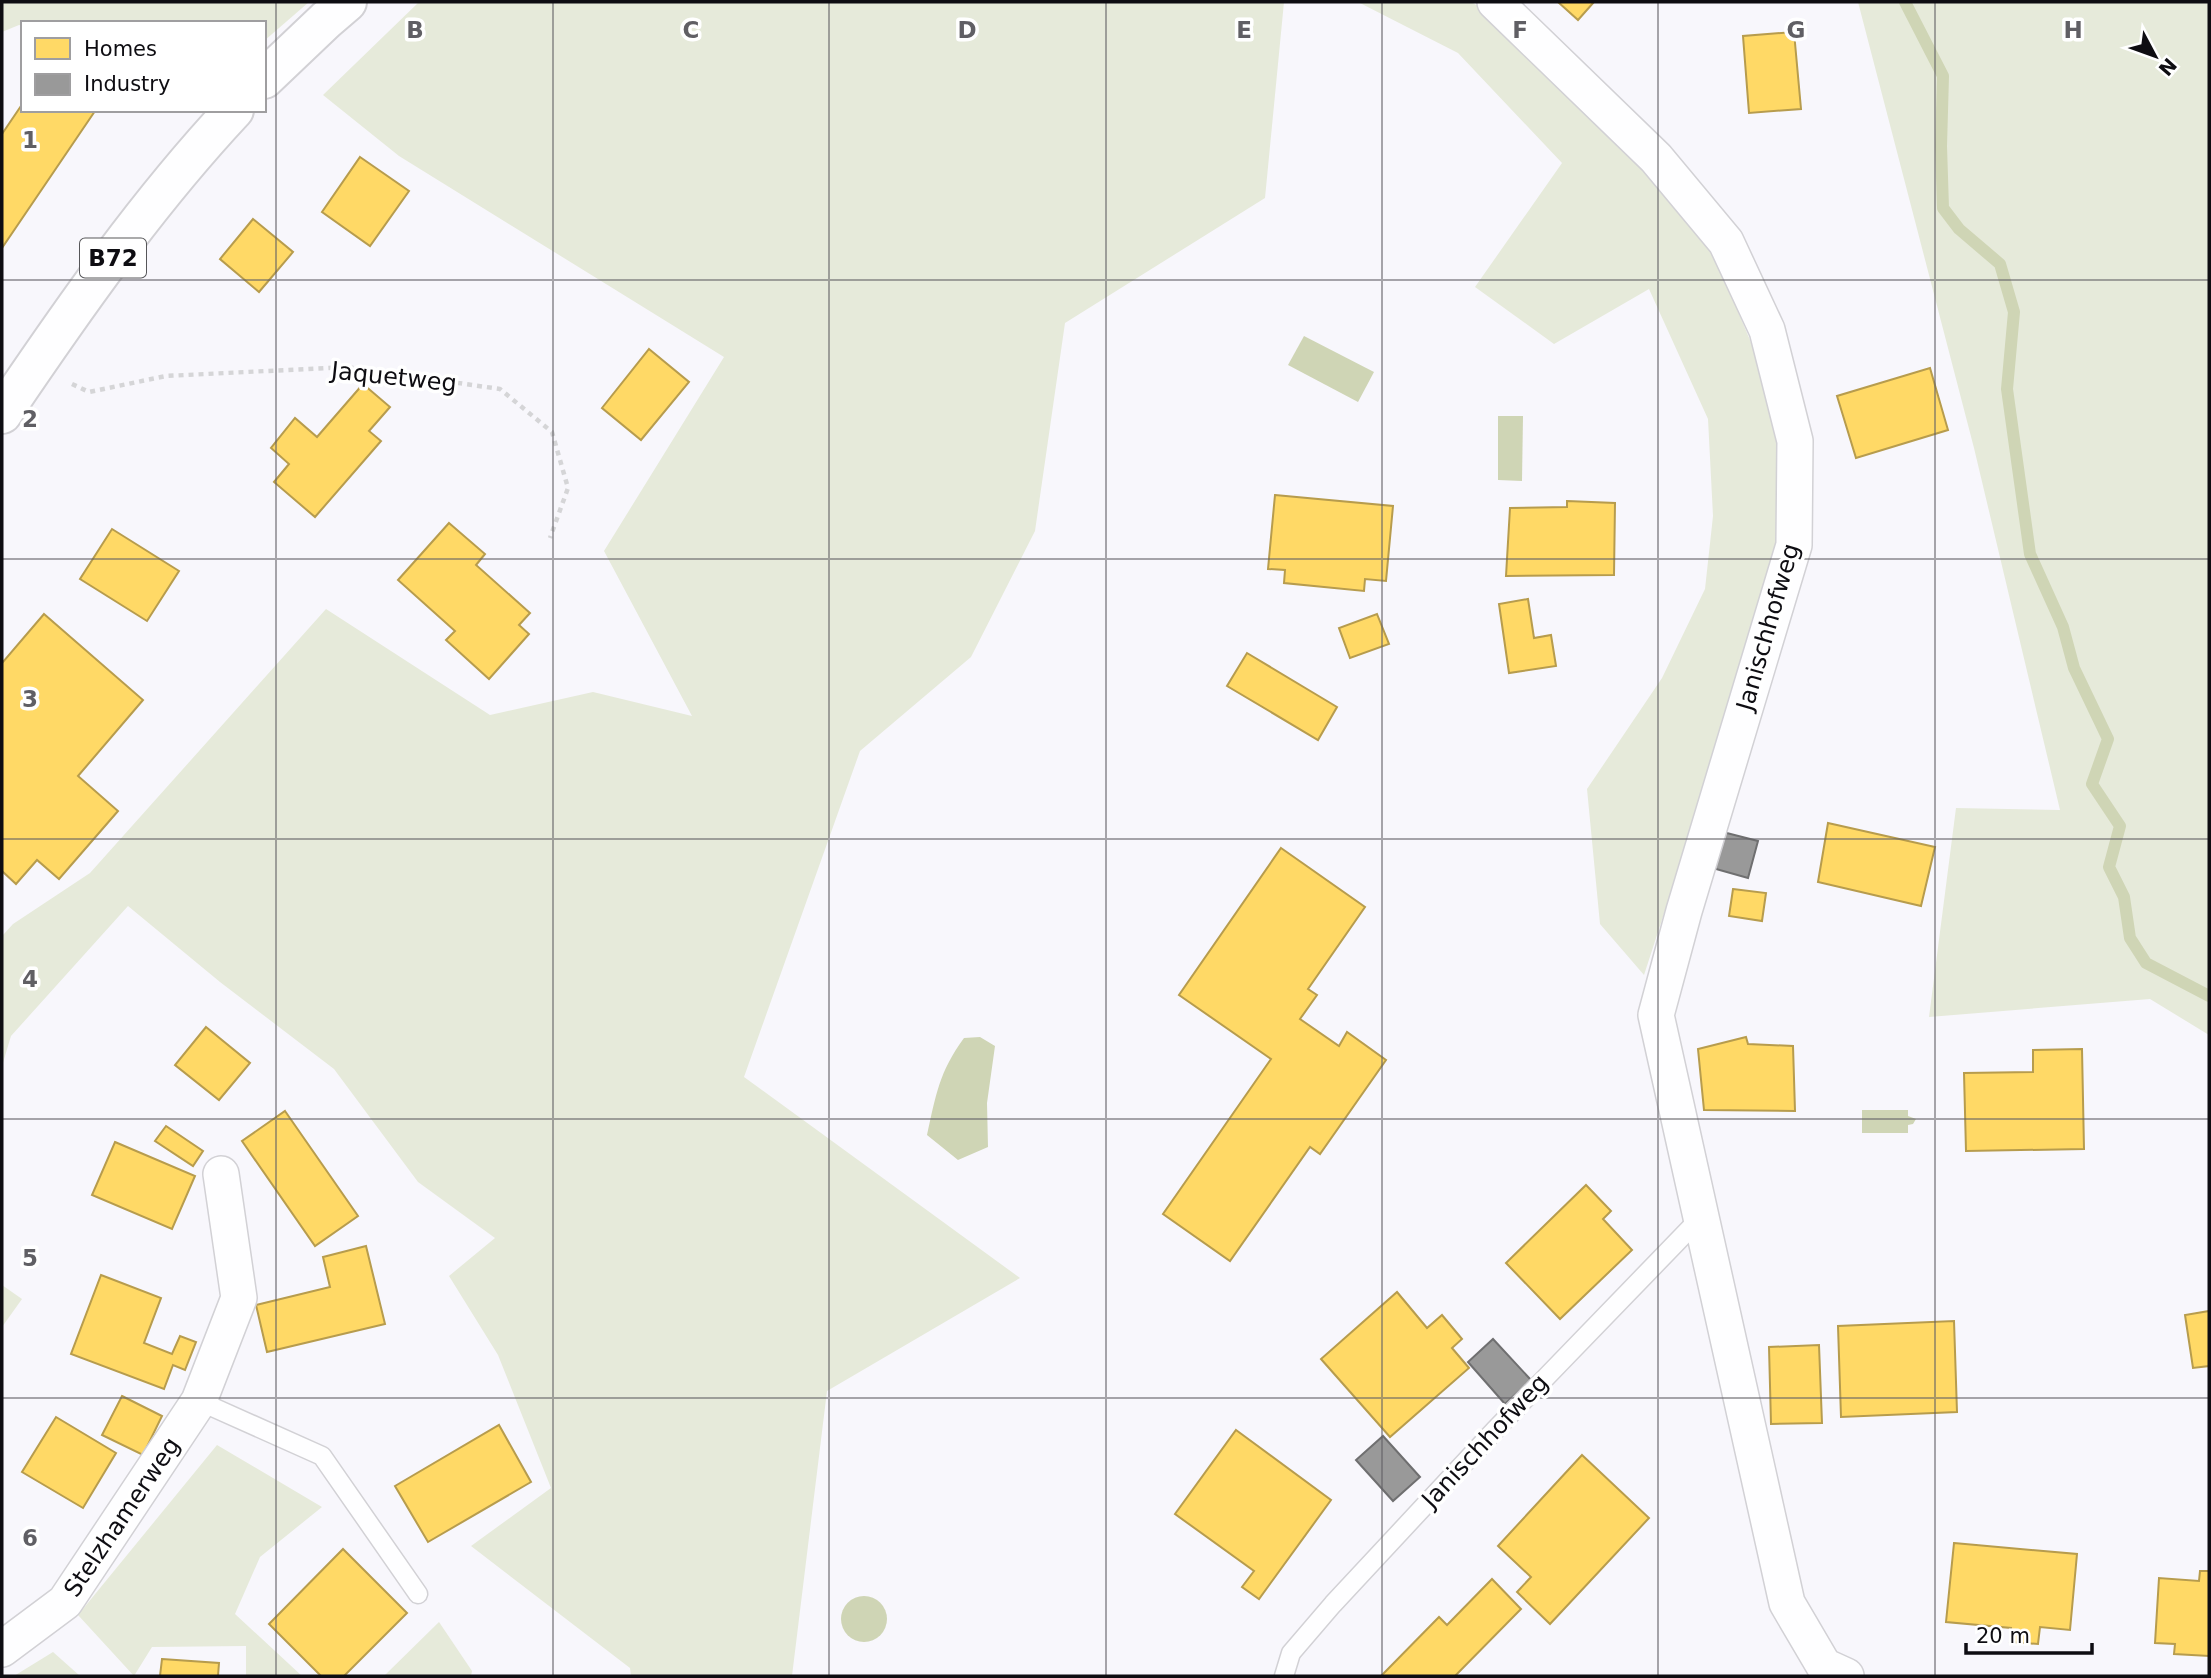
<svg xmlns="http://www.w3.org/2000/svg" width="2211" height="1678" font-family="'DejaVu Sans',sans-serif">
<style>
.green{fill:#e6eada}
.water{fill:#cfd5b5}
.homes{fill:#ffd966;stroke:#b79c4d;stroke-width:2}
.industry{fill:#999;stroke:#6f6f70;stroke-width:2}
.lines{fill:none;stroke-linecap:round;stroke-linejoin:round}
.stream{stroke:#cfd5b5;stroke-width:12}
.service-casing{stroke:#d2d1d5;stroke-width:21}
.minor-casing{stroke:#d2d1d5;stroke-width:38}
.primary-casing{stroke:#d2d1d5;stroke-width:42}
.path{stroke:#d5d5d7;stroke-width:4.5;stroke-dasharray:5 5;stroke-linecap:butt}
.service{stroke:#fefeff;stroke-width:18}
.minor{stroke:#fefeff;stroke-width:35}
.primary{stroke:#fefeff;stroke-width:38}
.grid{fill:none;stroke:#605f64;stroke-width:2;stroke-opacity:0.55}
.labels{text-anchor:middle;stroke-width:7;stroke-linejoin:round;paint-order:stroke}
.shield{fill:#fff;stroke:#565659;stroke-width:2}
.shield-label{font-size:23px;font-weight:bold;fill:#0e0d12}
.street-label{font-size:24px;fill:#0e0d12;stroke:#fff}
.grid-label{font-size:23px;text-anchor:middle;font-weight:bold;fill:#605f64;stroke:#fff;stroke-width:7;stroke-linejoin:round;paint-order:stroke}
</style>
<rect width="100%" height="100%" fill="#f8f7fc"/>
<g class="green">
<path d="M2,2h307l-45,39v-18h-241v3l-4,-1 -17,7z"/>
<path d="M419,2h865l-19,196 -200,125 -30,208 -64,126 -111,94 -116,326 276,201 -193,113 -35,285h-161l-1,-8 -159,-122 80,-58 -53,-133 -49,-79 46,-38 -77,-56 -84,-113 -114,-87 -92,-76 -117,130 -9,30 1,-131 10,-11 77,-51 236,-264 164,106 103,-23 99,24 -88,-165 120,-194 -325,-201 -76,-61z"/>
<path d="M1358,2h113l16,9 164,162 59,72 40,95 36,104 -8,100 -94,308 -40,123 -44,-51 -13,-135 75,-111 43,-89 8,-73 -5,-97 -59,-130 -95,55 -79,-57 87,-124 -104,-110z"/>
<path d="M1858,2h351v1033l-59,-36 -221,18 27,-209 104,2 -86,-362z"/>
<path d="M2,1285l20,14 -20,28z"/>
<path d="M217,1445l105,62 -62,50 -25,57 67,62h-56v-30l-94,1 -18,29 -56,-61z"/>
<path d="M439,1622l33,49 -1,5h-87z"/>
<path d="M53,1652l27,24h-66z"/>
</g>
<g class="water">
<path d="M1304,336l70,36 -16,30 -70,-37z"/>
<path d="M1498,416h25l-1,65 -24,-1z"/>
<path d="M980,1037l15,9 -8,57 1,44 -30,13 -31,-25c9,-40 12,-63 37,-97z"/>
<path d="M1862,1110h46v6l8,3 -3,5 -5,1v8h-46z"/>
<circle cx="864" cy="1619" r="23"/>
</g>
<g class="homes">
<path d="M1558,2h36l-16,18z"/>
<path d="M1794,32l7,77 -52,4 -6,-77z"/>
<path d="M23,103v7l72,1 -93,137v-114z"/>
<path d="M360,157l49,34 -39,55 -48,-34z"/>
<path d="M253,219l40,33 -34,40 -39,-33z"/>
<path d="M649,349l40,33 -48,58 -39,-32z"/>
<path d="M1930,368l18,62 -92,28 -19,-62z"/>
<path d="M363,384l27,23 -21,24 12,10 -66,76 -41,-35 15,-18 -18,-16 24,-30 22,19z"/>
<path d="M1275,495l118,11 -7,75 -21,-2 -1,12 -80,-8 1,-13 -17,-1z"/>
<path d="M1567,501l48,2 -1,72 -108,1 4,-68 57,-1z"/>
<path d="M449,523l36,31 -9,11 54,48 -11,12 10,9 -40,45 -43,-39 9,-9 -57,-51z"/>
<path d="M112,529l67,42 -32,50 -67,-42z"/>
<path d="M1528,599l6,39 17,-3 5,31 -47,7 -10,-69z"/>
<path d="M44,614l99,86 -65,76 40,35 -59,68 -22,-19 -21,24 -14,-13v-208z"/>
<path d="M1377,614l12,30 -39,14 -11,-30z"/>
<path d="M1247,653l90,54 -19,33 -91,-54z"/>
<path d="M1828,823l107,24 -14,59 -103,-24z"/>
<path d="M1281,848l84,59 -57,82 9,6 -17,24 39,27 8,-14 39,28 -66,94 -10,-7 -80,114 -67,-47 108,-155 -92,-64z"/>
<path d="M1733,889l33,4 -4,28 -33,-5z"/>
<path d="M206,1027l44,36 -31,37 -44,-35z"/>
<path d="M1746,1037l2,7 45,2 2,65 -91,-1 -6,-61z"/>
<path d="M2082,1049l2,100 -118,2 -2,-78 69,-1v-22z"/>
<path d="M285,1111l73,105 -43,30 -73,-105z"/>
<path d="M166,1126l37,25 -10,15 -38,-25z"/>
<path d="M115,1142l80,34 -23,53 -80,-34z"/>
<path d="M1586,1185l25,26 -8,8 29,31 -72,69 -54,-56z"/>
<path d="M366,1246l19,78 -118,28 -11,-47 74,-18 -7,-30z"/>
<path d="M101,1275l60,23 -17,45 28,11 8,-18 16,6 -11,28 -12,-5 -9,24 -93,-35z"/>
<path d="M1397,1292l30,36 15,-13 20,24 -10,9 17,20 -79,69 -69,-78z"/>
<path d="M2209,1311v55l-16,2 -8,-53z"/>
<path d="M1954,1321l3,91 -116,5 -3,-91z"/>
<path d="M1819,1345l3,78 -51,1 -2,-77z"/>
<path d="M122,1396l40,20 -19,39 -41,-20z"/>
<path d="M56,1417l60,36 -33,55 -61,-36z"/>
<path d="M499,1425l32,57 -103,60 -33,-56z"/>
<path d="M1236,1430l95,70 -72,99 -17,-12 12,-16 -79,-57z"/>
<path d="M1582,1455l67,63 -99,106 -33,-32 14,-15 -33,-31z"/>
<path d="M1954,1543l123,11 -7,76 -30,-3 -2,17 -28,-2 1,-14 -65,-6z"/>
<path d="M343,1549l64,64 -63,63h-23l-52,-52z"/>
<path d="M2200,1571h9v85l-35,-2 1,-10 -20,-1 4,-65 40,3z"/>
<path d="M1492,1579l29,30 -66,67h-74l58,-59 8,8z"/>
<path d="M162,1659l57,4 -1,13h-58z"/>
</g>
<g class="industry">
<path d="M1715,830l43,11 -10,37 -39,-11z"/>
<path d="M1493,1339l38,41 -26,24 -37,-42z"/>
<path d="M1383,1436l37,41 -27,24 -37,-41z"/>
</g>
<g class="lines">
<path class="stream" d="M1905,2l38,74 -2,70 2,62 16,21 41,35 14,48 -7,77 23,165 33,73 11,41 34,71 -16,45 28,42 -11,41 15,30 6,41 16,25 63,33"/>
<defs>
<g id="service">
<path d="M199,1401l123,55 96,138"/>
<path d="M1284,1676l7,-23 42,-49 162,-174 207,-214"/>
</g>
<g id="minor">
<path d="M1495,2l161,156 70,84 41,88 28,111 -1,104 -110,366 -28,104 131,588 37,63 22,10"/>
<path d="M2,1649l63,-47 134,-201 40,-103 -18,-124"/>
</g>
<g id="primary">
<path d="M264,79l62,-59 21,-18"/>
<path d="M2,414c71,-105 145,-211 232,-304"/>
</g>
</defs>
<use href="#service" class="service-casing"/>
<use href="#minor" class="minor-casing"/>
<use href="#primary" class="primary-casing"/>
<path class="path" d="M72,384l17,8 77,-16 180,-9 154,22 52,43 16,56 -18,50"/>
<use href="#service" class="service"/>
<use href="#minor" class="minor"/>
<use href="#primary" class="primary"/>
</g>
<path class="grid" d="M276,2v1674M553,2v1674M829,2v1674M1106,2v1674M1382,2v1674M1658,2v1674M1935,2v1674M2,280h2207M2,559h2207M2,839h2207M2,1119h2207M2,1398h2207"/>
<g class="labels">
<rect class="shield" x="80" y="238.5" width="66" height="39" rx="5"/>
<g class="shield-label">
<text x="113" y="266">B72</text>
</g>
<g class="street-label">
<text transform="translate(394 377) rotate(6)" y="8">Jaquetweg</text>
<text transform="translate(1768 627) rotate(-74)" y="8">Janischhofweg</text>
<text transform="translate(1485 1441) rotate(-47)" y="8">Janischhofweg</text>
<text transform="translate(122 1517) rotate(-56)" y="8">Stelzhamerweg</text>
</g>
</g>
<g class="grid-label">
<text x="415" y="38">B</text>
<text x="691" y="38">C</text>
<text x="967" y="38">D</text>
<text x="1244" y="38">E</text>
<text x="1520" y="38">F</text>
<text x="1796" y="38">G</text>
<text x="2073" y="38">H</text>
<text x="30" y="148">1</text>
<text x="30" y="427">2</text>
<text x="30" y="707">3</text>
<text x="30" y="987">4</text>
<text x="30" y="1266">5</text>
<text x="30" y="1546">6</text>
</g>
<rect width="2211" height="1678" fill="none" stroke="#0e0d12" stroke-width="7"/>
<rect x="21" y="21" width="245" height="91" fill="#ffffff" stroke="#9f9ea0" stroke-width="2"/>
<rect x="35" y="38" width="35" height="21" fill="#ffd966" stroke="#9f9ea0" stroke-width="2"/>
<text x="84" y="56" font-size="21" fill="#0e0d12">Homes</text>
<rect x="35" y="74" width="35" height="21" fill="#999999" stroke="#9f9ea0" stroke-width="2"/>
<text x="84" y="91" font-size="21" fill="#0e0d12">Industry</text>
<g transform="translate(2155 56) rotate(131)" stroke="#ffffff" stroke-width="5" paint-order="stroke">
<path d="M0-5L12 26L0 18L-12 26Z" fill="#0e0d12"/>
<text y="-10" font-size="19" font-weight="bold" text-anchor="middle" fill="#0e0d12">N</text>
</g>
<path d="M1966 1643v10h126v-10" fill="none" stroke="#0e0d12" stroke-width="3.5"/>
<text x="1976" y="1643" font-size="21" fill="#0e0d12" stroke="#ffffff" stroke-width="5" paint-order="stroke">20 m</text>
</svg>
